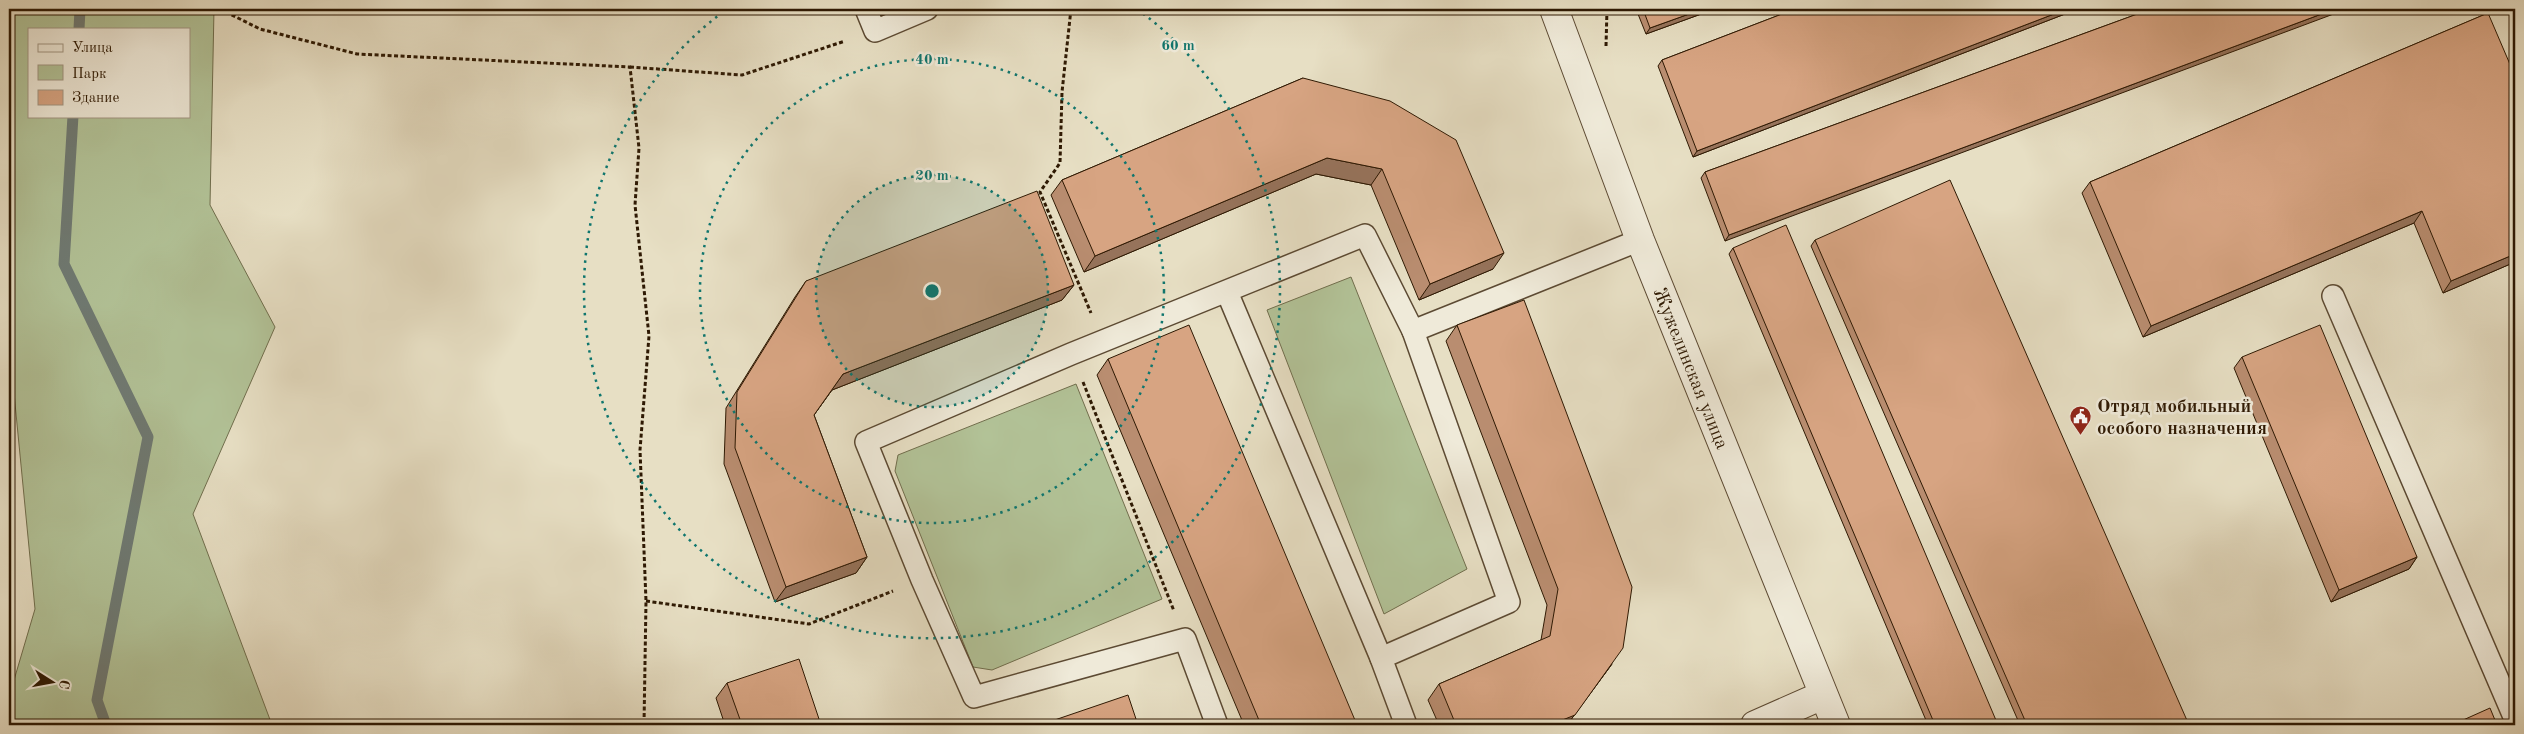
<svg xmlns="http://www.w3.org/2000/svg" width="2524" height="734" font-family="'Old Standard TT',serif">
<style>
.green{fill:#b2c297;stroke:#706e4d;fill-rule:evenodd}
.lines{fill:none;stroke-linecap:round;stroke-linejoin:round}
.stream{stroke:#6f7a73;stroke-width:11}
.service-casing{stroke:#5c4a33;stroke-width:24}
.minor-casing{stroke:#5c4a33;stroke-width:30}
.tertiary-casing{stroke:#5c4a33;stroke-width:30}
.path{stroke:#2e1903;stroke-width:3;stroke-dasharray:4 2.5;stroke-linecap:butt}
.service{stroke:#efead9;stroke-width:21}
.minor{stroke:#efead9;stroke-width:28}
.tertiary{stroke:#efead9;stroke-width:28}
.wall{fill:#b98d70;stroke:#2e1903}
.shaded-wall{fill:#96735b;stroke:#2e1903}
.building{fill:#d7a482;stroke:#2e1903}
.ring{fill:none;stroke:#0f766e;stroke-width:2.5;stroke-dasharray:2.5 5}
.labels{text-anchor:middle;stroke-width:5;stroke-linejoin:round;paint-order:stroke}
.street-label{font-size:19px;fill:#2e1903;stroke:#efead9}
.poi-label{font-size:19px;font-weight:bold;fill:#2e1903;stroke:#efead9;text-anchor:start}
.centre{fill:#0f766e;stroke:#efead9;stroke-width:2.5}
.ring-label{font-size:15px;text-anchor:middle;font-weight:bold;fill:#0f766e;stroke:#efead9;stroke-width:5;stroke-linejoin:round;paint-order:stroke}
</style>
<rect width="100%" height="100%" fill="#e7dfc4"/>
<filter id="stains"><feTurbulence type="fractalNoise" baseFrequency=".004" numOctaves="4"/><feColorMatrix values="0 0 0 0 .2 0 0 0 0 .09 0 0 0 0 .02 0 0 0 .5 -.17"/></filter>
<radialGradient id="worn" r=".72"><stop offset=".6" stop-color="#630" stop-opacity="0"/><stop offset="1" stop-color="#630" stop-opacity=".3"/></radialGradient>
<g class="green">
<path d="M9,9h205l-4,196 65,122 -82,187 79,211h-263v-28l26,-88 -21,-216 -5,-9zM29,29h160v87h-160z"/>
<path d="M1351,277l116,292 -83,45 -117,-304z"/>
<path d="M1076,384l86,215 -170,71 -19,-3 -78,-196 3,-16z"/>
</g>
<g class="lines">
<g class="stream">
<path d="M79,29l1,-20"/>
<path d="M73,116l-9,148 84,173 -51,263 9,25"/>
</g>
<defs>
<g id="service">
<path d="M866,9l9,22 52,-22"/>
<path d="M1227,292l154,366"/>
<path d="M2333,296l182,423"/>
<path d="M1217,725l-32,-86 -211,58 -52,-117 -56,-138 205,-88 294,-119 48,96"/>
<path d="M1406,725l-25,-67 128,-56 -96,-271 227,-91"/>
</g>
<path id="minor" d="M1755,725l68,-30"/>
<path id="tertiary" d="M1554,9l86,231 196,485"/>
</defs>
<use href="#service" class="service-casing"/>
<use href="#minor" class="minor-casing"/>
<use href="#tertiary" class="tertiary-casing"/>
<g class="path">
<path d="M220,9l40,20 97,25 273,13 9,81 -4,57 14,131 -9,114 6,151 -2,124"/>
<path d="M1071,9l-9,83 -2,71 -20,29 51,121"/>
<path d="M1606,46l1,-37"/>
<path d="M630,67l112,8 103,-34"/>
<path d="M1083,382l91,229"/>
<path d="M646,601l163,23 84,-33"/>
</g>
<use href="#service" class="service"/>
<use href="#minor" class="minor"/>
<use href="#tertiary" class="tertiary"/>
</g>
<g class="wall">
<path d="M1636,9h79l-69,25z"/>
<path d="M1795,9h283l-385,148 -35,-91 4,-6z"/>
<path d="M2151,9l-426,232 -24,-63 4,-6z"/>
<path d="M2488,13l27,249 -72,31 -29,-70 -271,114 -61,-144 8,-11z"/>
<path d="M1303,78l190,191 -74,31 -48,-115 -55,-11 -232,98 -33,-77 11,-15z"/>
<path d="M1815,240l374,485h-169l-209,-479z"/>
<path d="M1733,248l265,477h-70l-199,-471z"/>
<path d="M806,281l268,4 -12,15 -230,90 -18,25 53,142 -11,16 -81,29 -51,-138 2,-56 69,-111z"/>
<path d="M1457,325l155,339 -45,61h-128l-11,-25 11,-16 102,-44 6,-35 -101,-264z"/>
<path d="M2242,357l175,200 -8,12 -78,33 -97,-234z"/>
<path d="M1108,359l249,366h-113l-147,-350z"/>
<path d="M727,683l94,42h-96l-9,-27z"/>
</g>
<g class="shaded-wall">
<path d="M1703,9h12l-69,25 4,-6z"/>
<path d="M2067,9h11l-385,148 4,-6z"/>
<path d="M2335,9h12l-622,232 4,-6z"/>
<path d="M1327,158l55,11 -11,16 -55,-11 -232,98 11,-16z"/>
<path d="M2422,211l-8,12 -271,114 8,-11z"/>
<path d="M1504,253l-11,16 -74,31 11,-16z"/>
<path d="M2515,254v8l-72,31 8,-12z"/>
<path d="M1074,285l-12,15 -230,90 -29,40 40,-56z"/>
<path d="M867,557l-11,16 -81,29 11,-15z"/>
<path d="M2417,557l-8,12 -78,33 8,-12z"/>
<path d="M1612,664l-45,61h-17z"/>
</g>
<g class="building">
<path d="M1643,9h60l-53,19z"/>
<path d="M1795,9h272l-370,142 -35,-91z"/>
<path d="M2151,9h184l-606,226 -24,-63z"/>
<path d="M2488,13l27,63v178l-64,27 -29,-70 -271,115 -61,-144z"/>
<path d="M1303,78l87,23 66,39 48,113 -74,31 -48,-115 -55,-11 -232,98 -33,-76z"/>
<path d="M1950,180l239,545h-162l-212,-485z"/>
<path d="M1037,191l37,94 -231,89 -29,41 53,142 -81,30 -51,-139 2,-56 69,-111z"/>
<path d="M1786,225l212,500h-63l-202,-477z"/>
<path d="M1524,300l108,287 -9,61 -48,67 -25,10h-94l-17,-41 111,-48 8,-47 -101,-264z"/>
<path d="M1189,325l168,400h-96l-153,-366z"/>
<path d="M2320,325l97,232 -78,33 -97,-233z"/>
<path d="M799,659l22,66h-79l-15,-42z"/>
<path d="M1128,695l10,30h-98z"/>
<path d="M2490,708l7,17h-45z"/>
</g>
<circle cx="932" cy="291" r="116" fill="#0f766e" fill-opacity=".12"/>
<g class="ring">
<circle cx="932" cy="291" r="116"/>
<circle cx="932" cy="291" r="232"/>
<path d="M1137 9A348 348 0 1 1 727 9"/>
</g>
<defs>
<symbol id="civic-pin" viewBox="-11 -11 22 30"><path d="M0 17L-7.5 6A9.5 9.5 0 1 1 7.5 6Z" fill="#8f2418" stroke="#efead9"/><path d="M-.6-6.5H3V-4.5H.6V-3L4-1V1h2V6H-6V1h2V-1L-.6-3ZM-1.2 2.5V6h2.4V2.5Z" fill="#fff"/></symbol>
</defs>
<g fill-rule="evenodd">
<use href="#civic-pin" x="2068" y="404" width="25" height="34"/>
</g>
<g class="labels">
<g class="street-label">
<text transform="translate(1692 368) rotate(68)" y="7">Жужелинская улица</text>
</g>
<g class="poi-label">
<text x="2097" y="412">Отряд мобильный<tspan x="2097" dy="22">особого назначения</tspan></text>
</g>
</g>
<circle cx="932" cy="291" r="8" class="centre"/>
<g class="ring-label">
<text x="1178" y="50">60 m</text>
<text x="932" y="64">40 m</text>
<text x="932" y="180">20 m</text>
</g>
<rect width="2524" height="734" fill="none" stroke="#e7dfc4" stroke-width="30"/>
<rect x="10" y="10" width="2504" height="714" fill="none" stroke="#2e1903" stroke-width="2.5"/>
<rect x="15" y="15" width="2494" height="704" fill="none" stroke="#2e1903"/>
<rect x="28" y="28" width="162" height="90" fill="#efead9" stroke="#a29683"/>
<rect x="38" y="44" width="25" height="8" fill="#efead9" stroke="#a29683"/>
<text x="72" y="52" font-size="15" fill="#2e1903">Улица</text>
<rect x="38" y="65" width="25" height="15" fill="#b2c297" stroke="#a29683"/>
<text x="72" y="78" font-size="15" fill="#2e1903">Парк</text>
<rect x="38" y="90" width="25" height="15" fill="#d7a482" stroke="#a29683"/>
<text x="72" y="102" font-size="15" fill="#2e1903">Здание</text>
<g transform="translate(52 682) rotate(101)" stroke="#efead9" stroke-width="4" paint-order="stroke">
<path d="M0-4L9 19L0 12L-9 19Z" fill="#2e1903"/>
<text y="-8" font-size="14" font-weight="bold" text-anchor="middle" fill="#2e1903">С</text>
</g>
<rect width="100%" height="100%" filter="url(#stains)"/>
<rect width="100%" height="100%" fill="url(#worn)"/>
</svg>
